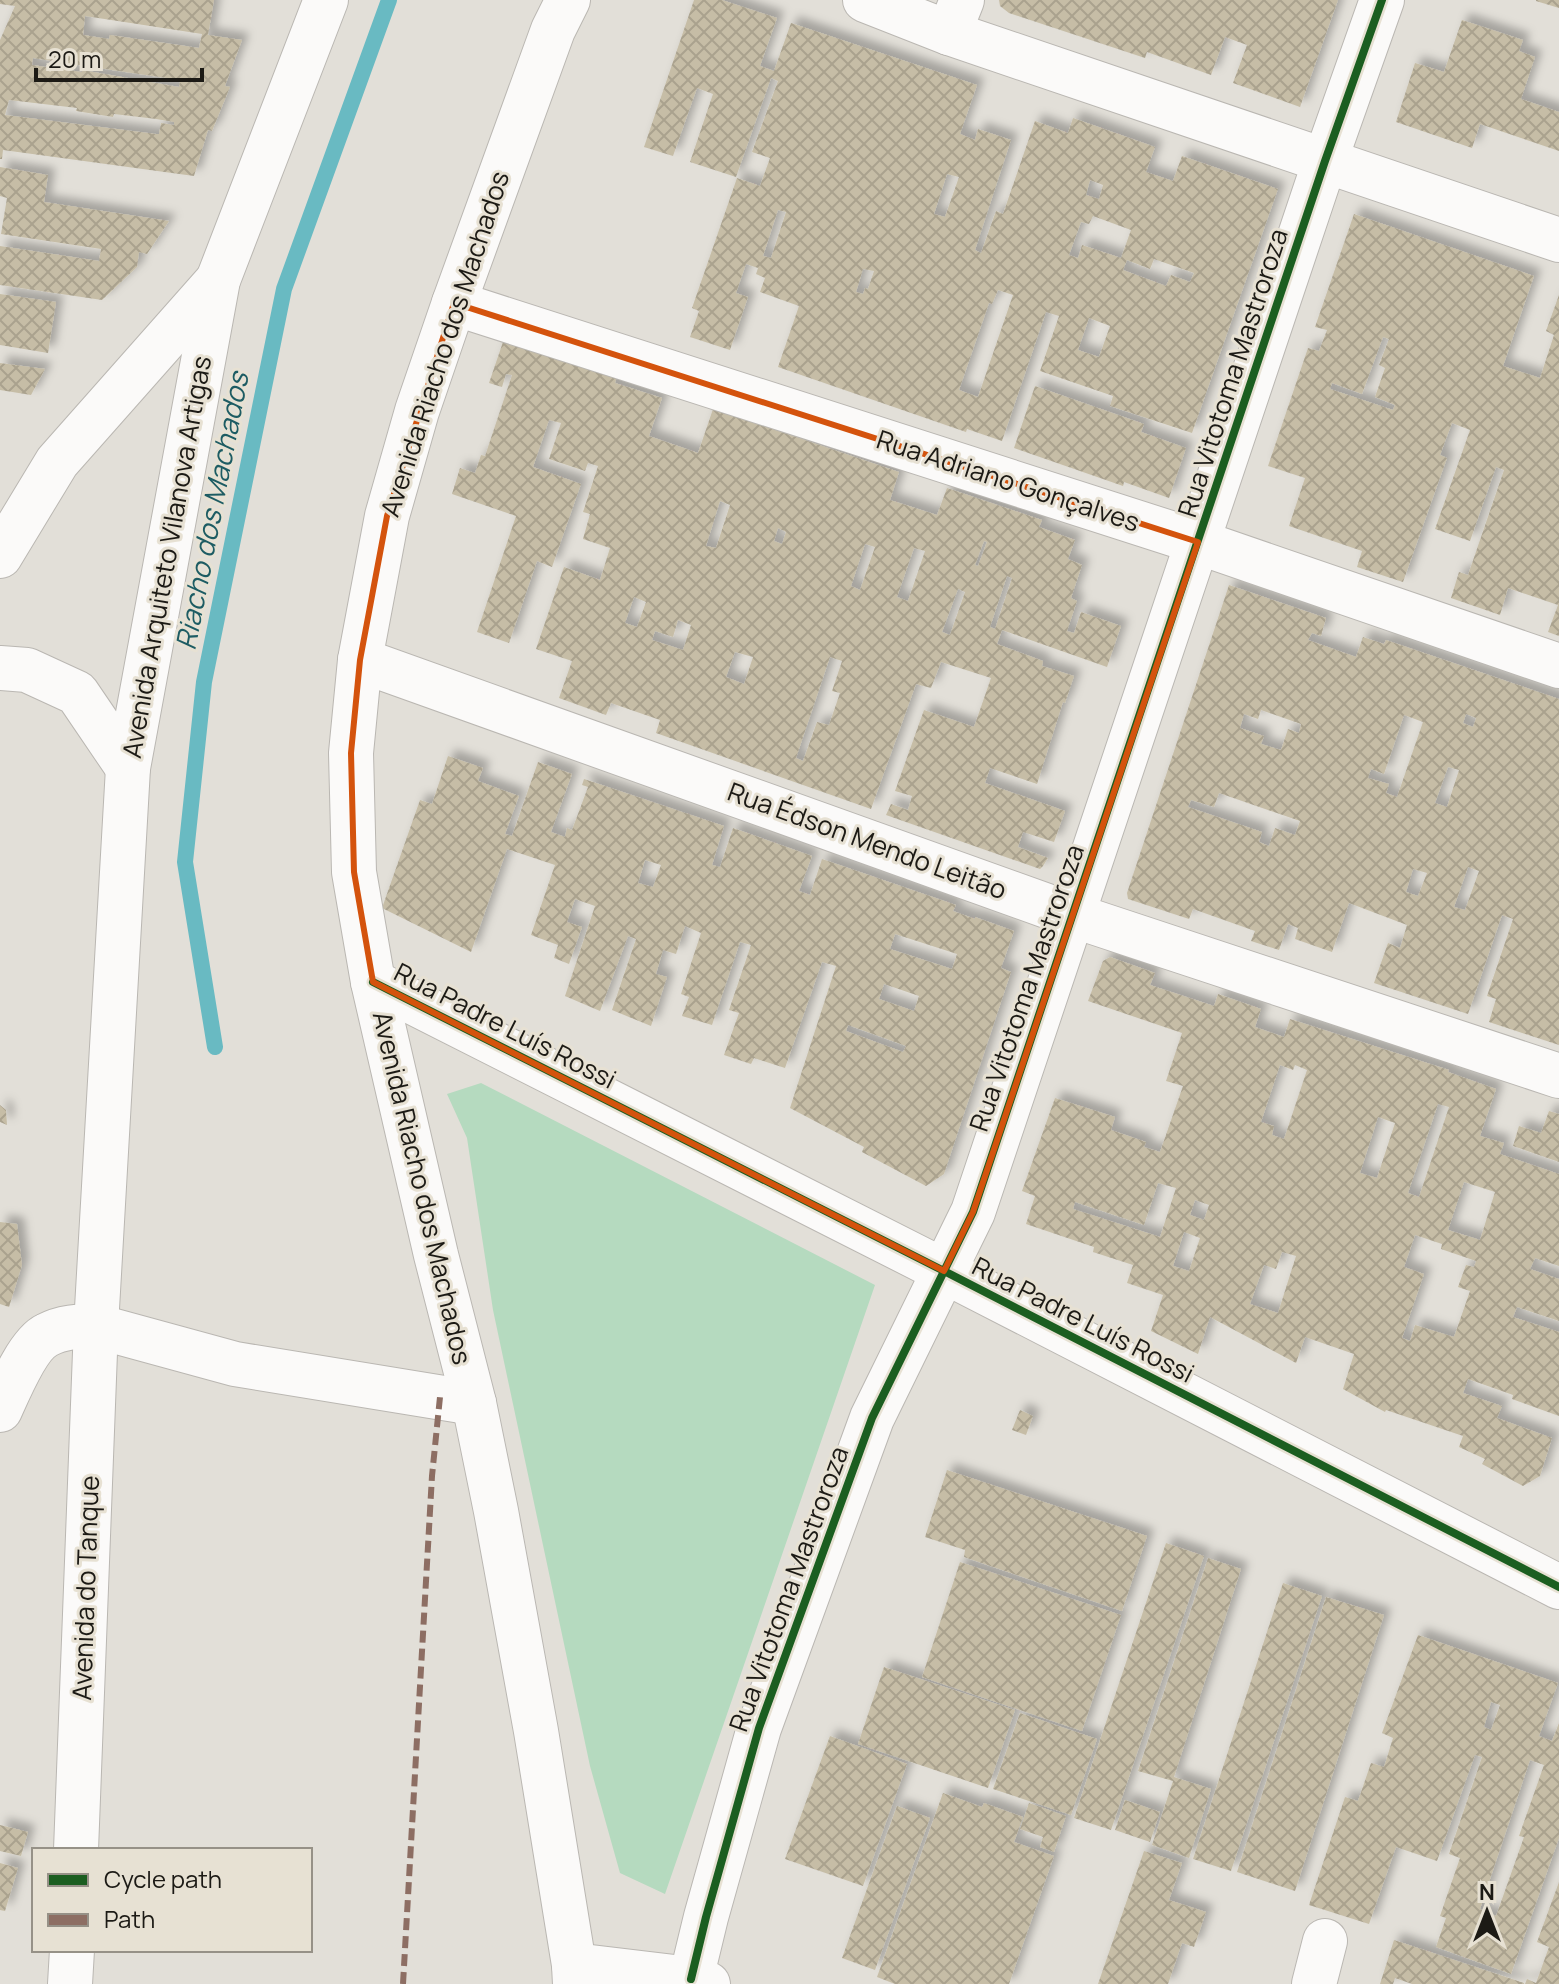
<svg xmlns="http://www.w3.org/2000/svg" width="1559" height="1984" font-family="Manrope,sans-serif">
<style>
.green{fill:#b5dabf}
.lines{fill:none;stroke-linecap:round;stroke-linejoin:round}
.stream{stroke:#69bac2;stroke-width:16}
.building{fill:url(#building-cross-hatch);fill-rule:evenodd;filter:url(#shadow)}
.minor-casing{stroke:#bab7b2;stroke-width:46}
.tertiary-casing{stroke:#bab7b2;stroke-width:46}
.secondary-casing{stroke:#bab7b2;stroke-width:46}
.minor{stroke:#fbfaf9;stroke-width:44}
.tertiary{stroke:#fbfaf9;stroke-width:44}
.secondary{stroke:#fbfaf9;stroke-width:44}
.quiet{stroke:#8d6e63;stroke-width:6;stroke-dasharray:12 6;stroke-linecap:butt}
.cycleway-casing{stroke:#e7e1d3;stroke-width:13}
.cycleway{stroke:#1b5e20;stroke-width:8}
.marked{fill:none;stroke:#d4530d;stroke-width:6;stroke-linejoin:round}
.labels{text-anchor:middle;stroke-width:6;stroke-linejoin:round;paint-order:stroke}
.street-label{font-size:26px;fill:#1c1a15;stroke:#e7e1d3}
.water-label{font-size:28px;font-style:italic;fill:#1d5c63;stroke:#e7e1d3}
</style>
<defs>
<pattern id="building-cross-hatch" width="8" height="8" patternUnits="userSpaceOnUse" patternTransform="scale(2)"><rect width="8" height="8" fill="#c6bda6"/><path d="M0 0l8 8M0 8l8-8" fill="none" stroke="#aaa28e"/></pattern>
<filter id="shadow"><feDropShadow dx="7" dy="-7" stdDeviation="4" flood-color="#0004"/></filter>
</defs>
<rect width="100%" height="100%" fill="#e2dfd8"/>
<path class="green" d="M481,1083l394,202 -210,609 -45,-21 -30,-107 -97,-456 -26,-172 -20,-44z"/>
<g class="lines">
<path class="stream" d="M215,1047l-30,-185 19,-180 80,-393 105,-289"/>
</g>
<g class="building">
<path d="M0,0h214l-6,35 34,5 -17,46 5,1 -18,44 -4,-1 -14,46 -191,-26 -1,9h-2v-119l15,-34 -15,-2zM85,16l117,18 -3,14 -89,-13 -1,4 -26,-4zM33,58l72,11 75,11 -1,7 -97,-17v2l-50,-7zM9,100l68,8 -1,3 37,6 1,-3 42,5 18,3v3l-13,-2 -2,11h-3l-151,-19z"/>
<path d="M694,0h28l55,18 -17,48 14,5 17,-48 186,62 -17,49 15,6 3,-11 33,11 -36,110 6,3 15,-42 7,3 32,-93 33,12 5,-15 82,29 -9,25 27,9 9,-25 96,33 -86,244 -82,-27 3,-10 -73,-25 19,-55 -13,-4 -44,129 -35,-12 -1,3 -188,-65 21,-61 -39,-14 5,-14 -9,-4 2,-6 -12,-4 -10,29 12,4 -18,53 -40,-13 9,-26 -7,-3 45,-130 23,8 10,-28 -18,-6 26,-71 -7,-3 -35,99 -46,-15 23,-68 -16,-6 -24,68 -29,-9zM947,174l12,3 -14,40 -11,-3zM1090,180l13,5 -4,14 -13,-4zM778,210l8,2 -15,46 -8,-2zM1093,216l38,14 -10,28 -39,-13 -4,13 -9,-3 12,-33 8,2zM1154,259l40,14 -4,9 -19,-7 -5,11 -43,-16 4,-10 23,9zM863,269l11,2 -6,18 -3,-1 -2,6 -7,-2zM998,290l15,5 -35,102 -19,-7 30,-87 3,1zM1089,318l21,8 -11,31 -21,-7z"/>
<path d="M999,0h339l-38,107 -67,-24 14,-38 -22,-8 -14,38 -64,-23 -2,6 -136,-45 -9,-7z"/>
<path d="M1536,0h23v8l-23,-7z"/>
<path d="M1462,20l61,20 -4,11 16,6 -14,42 38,13v39l-79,-27 -8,24 -76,-26 19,-59 29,9z"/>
<path d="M0,167l48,8 -4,27 125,19 -22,33 -8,-2 -2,15 -35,33 -102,-15v-39l99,15 2,-12 -100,-15 6,-36 -7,-2z"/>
<path d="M1354,214l180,62 -31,90 37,12 14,-43 -8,-4 13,-36v341l-11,-4 10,-27 -50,-17 -8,27 -49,-17 8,-26 9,3 36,-105 -8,-3 -26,74 -35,-12 35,-99 -18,-7 -12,32 7,3 -44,124 -46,-15 5,-16 -73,-25 16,-48 -37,-12 40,-118 11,3 8,-21 -12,-3zM1383,337l6,2 -10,26 6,3 -10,29 20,8 -2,5 -63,-21 2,-6 30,11z"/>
<path d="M0,294l56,8 -8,51 -48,-8z"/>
<path d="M504,339l113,37 -2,7 47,15 -13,38 49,17 15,-44 186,63 -9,28 47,15 10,-27 95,32 -3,7 36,13 -7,19 14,6 -11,33 6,3 -10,30 7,2 7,-21 40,14 -14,41 -105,-37 -5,14 46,17 -1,5 32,10 -9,27 -2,-1 -26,82 -47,-16 -5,15 80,28 -11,31 -31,-10 -5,15 30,11 -5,8 -3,3 -154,-54 5,-11 17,6 4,-14 -17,-5 29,-81 50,17 17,-49 -50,-16 -10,26 -15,-4 -45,125 -215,-76 4,-13 -49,-17 -5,12 -47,-17 13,-37 -36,-12 28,-82 36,13 10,-32 -27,-9 7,-25 -7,-2 15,-46 -10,-3 -3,8 -36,-12 12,-36 -12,-3 -16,47 48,17 -29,83 -15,-6 -28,82 -32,-11 39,-116 -64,-22 8,-26 15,5 6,-18 4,1 27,-81 -6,-1 -4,13 -13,-4zM720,501l10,4 -14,43 -10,-2zM778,528l8,4 -4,12 -8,-3zM984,541l3,1 -9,24 -3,-1zM865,544l10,3 -15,43 -9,-4zM914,548l11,3 -17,50 -11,-4zM1007,576l5,2 -17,51 -5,-2zM958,589l7,3 -15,43 -8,-3zM634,597l12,5 -9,25 -12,-4zM678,620l13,5 -8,25 -31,-10 3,-9 18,6zM735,652l18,5 -9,27 -18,-7zM830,657l12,4 -10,30 8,2 -11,32 -12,-3 -14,39 -7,-3z"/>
<path d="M0,363l45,6 -14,26 -31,-5z"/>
<path d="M1035,386l109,38 -3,8 45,16 -17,50 -45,-16 -1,4 -109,-38z"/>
<path d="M1229,585l97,33 -5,18 -9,-3 -4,7 48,17 7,-20 21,7 2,-4 173,59v346l-70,-23 7,-23 -9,-3 26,-77 -11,-4 -34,99 -94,-31 14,-40 12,5 7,-23 -58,-22 -17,49 -37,-13 3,-11 -10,-4 -9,26 -28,-9 4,-10 -62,-22 -4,10 -61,-20 -1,-6zM1261,710l40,14 -2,9 -11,-4 -7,21 -20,-6 3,-8 -24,-8 4,-14 14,5zM1466,714l10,4 -3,9 -10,-4zM1404,715l19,7 -26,75 -11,-4 3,-9 -21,-6 3,-9 13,5zM1448,767l11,3 -12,37 -12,-4zM1219,793l81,28 -5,14 -20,-7 -6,18 -10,-4 3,-10 -74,-25 3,-7 23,7zM1468,867l11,4 -14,39 -11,-3zM1413,869l14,4 -9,23 -12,-4z"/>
<path d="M448,756l35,12 -5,13 41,15 -14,38 7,2 26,-74 34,12 -21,58 14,5 2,-9 5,2 16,-43 -6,-2 2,-6 140,47 -12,39 8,2 13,-39 79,28 -13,35 11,4 12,-36 134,46 -3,6 22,8v-2l39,14 -13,37 10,4 -67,202 -18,12 -64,-34 2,-5 -74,-39 46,-142 -14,-4 -37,106 -31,-10 -3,6 -27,-9 15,-42 -10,-3 22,-65 -11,-3 -28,83 -30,-9 7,-19 -8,-3 20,-61 -16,-7 -9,28 -13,-4 -7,24 11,3 -16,49 -39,-16 24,-71 -8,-3 -28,75 -35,-15 30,-90 -20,-7 -8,23 15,5 -13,37 -15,-6 4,-13 -27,-10 24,-70 -48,-16 -36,103 -89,-44 38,-108 12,4zM645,860l16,5 -8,22 -15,-4zM895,934l62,20 -5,15 -62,-20zM884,984l35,12 -5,15 -35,-12zM848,1025l58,21 -3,6 -57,-21z"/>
<path d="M1110,957l45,16 -5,12 64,21 4,-12 43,15 -6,18 29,10 6,-18 159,51 -1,2 48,17 -16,47 24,7 -4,11 59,20v92l-24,-8 -5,11 29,10v42l-42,-14 -4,10 46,15v84l-47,-17 1,-4 -45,-16 -5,14 39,13 -5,12 55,20 -12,38 -17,10 -41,-22 3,-5 -26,-12 4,-11 -77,-26 -1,2 -42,-23 11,-35 -49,-17 -9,26 -86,-46 -12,37 -47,-23 12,-36 -36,-12 6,-18 -40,-13 1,-5 -68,-23 9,-28 -13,-5 33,-93 60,19 -4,13 35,12 -2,5 16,5 23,-66 -17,-5 16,-48 -94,-32 15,-40zM1280,1065l13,5 2,-5 12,5 -23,69 -12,-4 2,-9 -13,-4zM1438,1104l11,3 -30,90 -11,-4zM1378,1117l17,6 -18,55 -17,-5zM1464,1182l31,10 -15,48 -32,-10zM1158,1183l18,5 -16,49 -87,-28 2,-7 69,23zM1195,1200l14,5 -5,15 -14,-5zM1184,1232l16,6 -11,33 -16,-5zM1415,1235l27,9 -1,5 35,12 -2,6 -8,-2 -8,22 12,4 -16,46 -39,-12 -5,16 -8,-3 22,-64 -20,-7zM1282,1252l14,4 -18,57 -28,-9 14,-39 12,4z"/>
<path d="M0,1105l6,5 1,15 -7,-3z"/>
<path d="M1549,1111l10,3v48l-46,-16 6,-20 22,7z"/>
<path d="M0,1222l17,2 5,41 -13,42 -9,-3z"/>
<path d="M1020,1410l13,6 -7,19 -14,-5z"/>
<path d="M947,1470l200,66 -25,75 -158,-54 1,-7 -40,-13z"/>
<path d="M1166,1543l38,13 -93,274 -37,-12z"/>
<path d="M1208,1558l33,11 -67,208 37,12 -22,69 -37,-13 21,-64 -35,-10z"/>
<path d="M960,1562l161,53 -39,116 -160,-54z"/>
<path d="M1283,1583l39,13 -91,275 -38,-12z"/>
<path d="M1326,1597l58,18 -89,276 -58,-19z"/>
<path d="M1418,1635l140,48 -19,53 13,5 7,-18v115l-48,136 -75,-27 10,-29 -6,-2 20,-58 -11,-4 33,-97 -7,-2 -38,106 -41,-14 -27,77 -60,-19 36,-108 13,4 13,-38 13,4 9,-29 -11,-5zM1491,1702l9,3 -9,25 -7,-3zM1530,1760l14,5 -25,71 5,1 -28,79 -16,-7z"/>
<path d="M884,1667l131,43 -27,78 -130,-44z"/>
<path d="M1020,1713l77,26 -26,76 -78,-26z"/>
<path d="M830,1736l77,28 -44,122 -78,-27z"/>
<path d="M943,1793l39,14 2,-4 39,14 -9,25 40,14 -45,128h-114l-18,-7z"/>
<path d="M1125,1800l35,12 -10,30 -35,-12z"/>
<path d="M1029,1803l37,13 -12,36 -14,-5 3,-10 -23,-8z"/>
<path d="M897,1806l33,12 -55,152 -33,-12z"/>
<path d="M0,1825l28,7 -7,24 -21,-5z"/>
<path d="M1144,1851l38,12 -13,37 37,12 -12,35 -12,-4 -14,41h-70z"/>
<path d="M0,1863l18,5 -13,43 -5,-1z"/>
<path d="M1559,1882v102h-34l2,-5 9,4 13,-36 -12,-5z"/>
<path d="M1394,1940l130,43v1h-112l-17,-6 -2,6h-13z"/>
</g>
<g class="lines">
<defs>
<g id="minor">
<path d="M949,33l13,-33"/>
<path d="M454,303l744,239 361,124"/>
<path d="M0,556l57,-94 161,-182"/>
<path d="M360,660l712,255 487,161"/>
<path d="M0,668l27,2 50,23 51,75"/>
<path d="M373,982l571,289 615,316"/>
<path d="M0,1410c9,-20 28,-66 47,-75 15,-8 32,-9 49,-9"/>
<path d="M574,1965l117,14 17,5"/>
<path d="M691,1979l15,-62 53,-189 113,-310 101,-206 352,-1051 57,-161"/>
<path d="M1314,1984l11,-43"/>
</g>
<path id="tertiary" d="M865,0l84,33 610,207"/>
<g id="secondary">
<path d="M568,0l-15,30 -99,273 -37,108 -30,105 -27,144 -9,93 3,119 19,110 63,273 38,148 22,108 40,220 38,234 1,19"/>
<path d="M96,1326l139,38 239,39"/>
<path d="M76,1850l20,-524 32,-558 90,-488 108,-280"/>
<path d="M70,1984l2,-34"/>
</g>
</defs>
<use href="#minor" class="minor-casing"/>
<use href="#tertiary" class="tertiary-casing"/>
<use href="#secondary" class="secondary-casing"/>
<use href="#minor" class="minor"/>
<use href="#tertiary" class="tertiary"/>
<use href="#secondary" class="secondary"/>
<path class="quiet" d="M403,1984l29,-508 8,-79"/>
<defs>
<g id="cycleway">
<path d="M373,982l571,289 615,316"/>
<path d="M691,1979l15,-62 53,-189 113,-310 101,-206 352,-1051 57,-161"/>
</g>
</defs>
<use href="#cycleway" class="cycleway-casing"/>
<use href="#cycleway" class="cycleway"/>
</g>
<path class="marked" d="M454,303l744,239 -225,670 -29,59 -571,-289 -19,-110 -3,-119 9,-93 27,-144z"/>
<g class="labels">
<g class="street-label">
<text transform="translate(445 344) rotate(-72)" y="9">Avenida Riacho dos Machados</text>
<text transform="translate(1233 373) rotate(-72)" y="9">Rua Vitotoma Mastroroza</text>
<text transform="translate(1008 481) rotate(18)" y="9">Rua Adriano Gonçalves</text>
<text transform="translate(167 557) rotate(-80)" y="9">Avenida Arquiteto Vilanova Artigas</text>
<text transform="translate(867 841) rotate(20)" y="9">Rua Édson Mendo Leitão</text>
<text transform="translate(1027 988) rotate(-71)" y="9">Rua Vitotoma Mastroroza</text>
<text transform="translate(505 1026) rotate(27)" y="9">Rua Padre Luís Rossi</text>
<text transform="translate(422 1188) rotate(77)" y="9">Avenida Riacho dos Machados</text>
<text transform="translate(1083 1320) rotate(27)" y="9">Rua Padre Luís Rossi</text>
<text transform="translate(86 1588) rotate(-88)" y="9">Avenida do Tanque</text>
<text transform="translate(789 1589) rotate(-70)" y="9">Rua Vitotoma Mastroroza</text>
</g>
<g class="water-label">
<text transform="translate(212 511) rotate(-79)" y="10">Riacho dos Machados</text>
</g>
</g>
<rect x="32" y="1848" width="280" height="104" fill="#e7e1d3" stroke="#969187" stroke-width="2"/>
<rect x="48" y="1874" width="40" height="12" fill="#1b5e20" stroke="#969187" stroke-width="2"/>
<text x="104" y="1888" font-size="24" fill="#1c1a15">Cycle path</text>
<rect x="48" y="1914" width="40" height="12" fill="#8d6e63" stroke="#969187" stroke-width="2"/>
<text x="104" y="1928" font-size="24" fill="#1c1a15">Path</text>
<g transform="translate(1487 1912)" stroke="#e7e1d3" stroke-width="6" paint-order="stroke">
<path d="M0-6L14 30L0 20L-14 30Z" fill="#1c1a15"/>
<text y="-12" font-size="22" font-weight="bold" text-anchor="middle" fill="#1c1a15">N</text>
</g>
<path d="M36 68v12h166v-12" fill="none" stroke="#1c1a15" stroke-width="4"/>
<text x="48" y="68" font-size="24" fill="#1c1a15" stroke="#e7e1d3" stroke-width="6" paint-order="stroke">20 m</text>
</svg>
